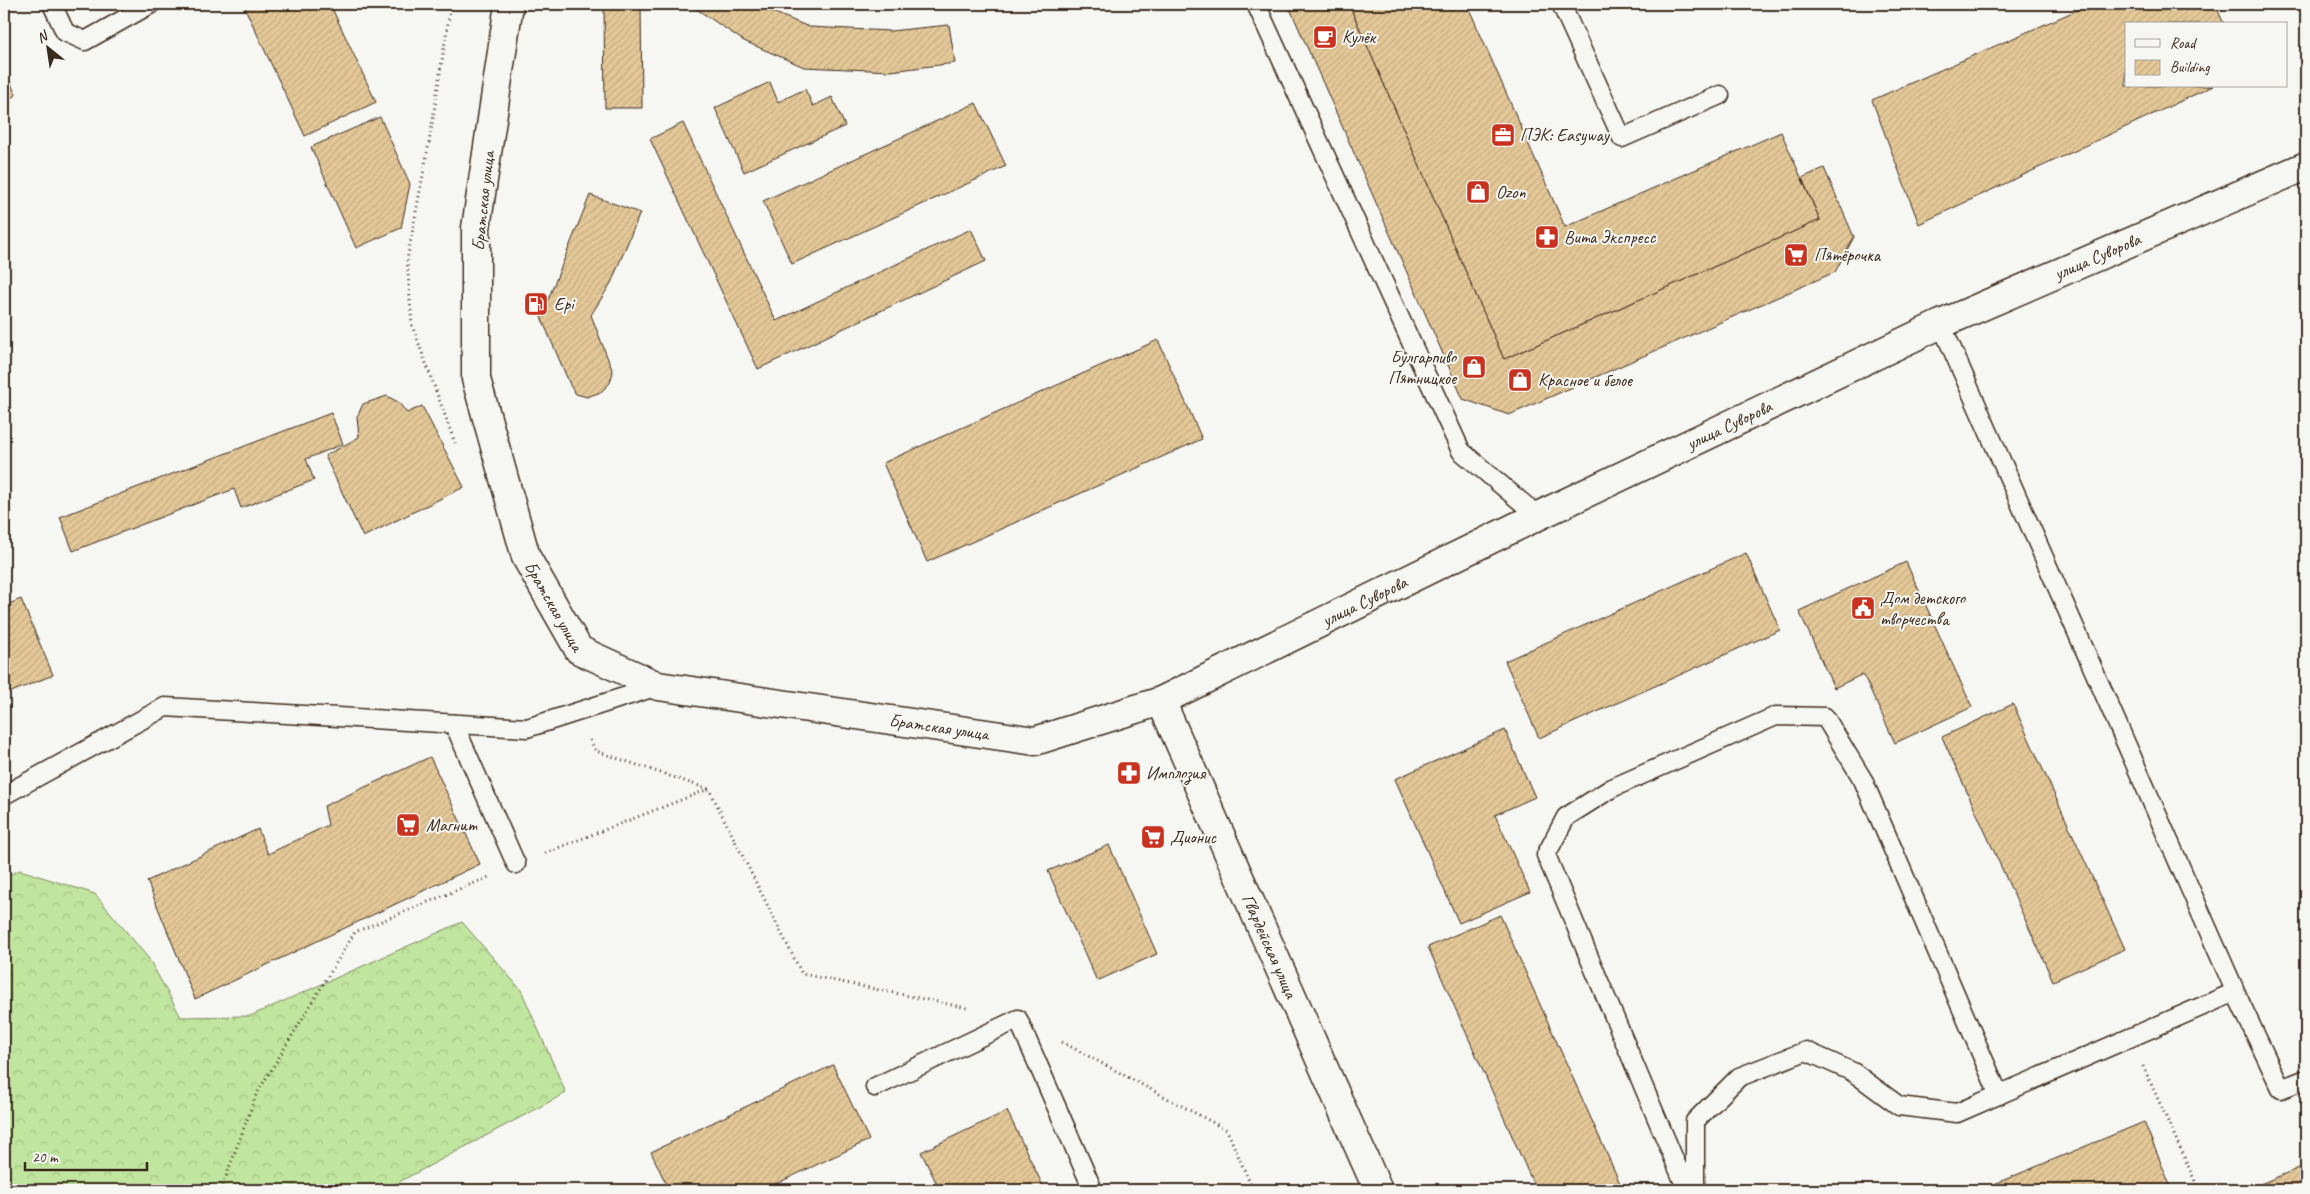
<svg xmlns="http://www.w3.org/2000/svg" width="2310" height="1194" font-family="Caveat,sans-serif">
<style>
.forest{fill:url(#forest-crowns);stroke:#7e885e}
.building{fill:url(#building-hatch);stroke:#3b2a1e}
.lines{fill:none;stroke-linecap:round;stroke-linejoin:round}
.service-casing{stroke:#3b2a1e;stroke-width:21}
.tertiary-casing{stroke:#3b2a1e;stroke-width:31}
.path{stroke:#3b2a1e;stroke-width:3;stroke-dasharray:1 4;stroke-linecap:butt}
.service{stroke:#f6f6f2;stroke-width:18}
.tertiary{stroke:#f6f6f2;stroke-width:28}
.labels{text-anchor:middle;stroke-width:4;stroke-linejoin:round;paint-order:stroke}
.poi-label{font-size:18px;fill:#3b2a1e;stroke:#f6f6f2;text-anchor:start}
.street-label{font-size:18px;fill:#3b2a1e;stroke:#f6f6f2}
</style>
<defs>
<pattern id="forest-crowns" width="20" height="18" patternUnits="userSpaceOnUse" patternTransform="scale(1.25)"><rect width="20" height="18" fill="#c0e59f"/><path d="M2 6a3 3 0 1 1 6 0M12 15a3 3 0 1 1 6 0" fill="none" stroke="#a6c588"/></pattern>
<pattern id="building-hatch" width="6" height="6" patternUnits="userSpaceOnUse" patternTransform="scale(1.25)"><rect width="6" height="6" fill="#e4c898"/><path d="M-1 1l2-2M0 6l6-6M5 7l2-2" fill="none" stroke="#c4ac83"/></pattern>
</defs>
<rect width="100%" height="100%" fill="#f6f6f2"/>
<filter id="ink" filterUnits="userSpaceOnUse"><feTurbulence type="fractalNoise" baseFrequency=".02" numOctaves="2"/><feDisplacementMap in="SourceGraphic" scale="10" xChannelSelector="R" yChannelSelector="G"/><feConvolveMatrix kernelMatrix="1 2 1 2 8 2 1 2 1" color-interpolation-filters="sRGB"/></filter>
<g filter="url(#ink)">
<path class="forest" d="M20,870l75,24 54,65 32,58 69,-1 212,-94 59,68 45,103 -182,97h-380v-313z"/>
<g class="building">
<path d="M243,4h87l46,98 -71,34z"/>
<path d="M604,4h37l1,104h-37z"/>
<path d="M689,4h64l56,23 81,4 59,-6 6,38 -64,8 -87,-4 -60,-26z"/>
<path d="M1288,4h61l155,355 316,-139 -18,-42 22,-10 30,69 -19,35 -326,143 -46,-16z"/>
<path d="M1349,4h118l98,223 216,-95 39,88 -316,139z"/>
<path d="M2091,4h124l9,20h-98v62h87l-294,138 -47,-124z"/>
<path d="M4,68l12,27 -12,6z"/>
<path d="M770,82l8,20 27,-13 8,17 19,-9 13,29 -101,46 -29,-64z"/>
<path d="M976,103l30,63 -214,98 -29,-63z"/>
<path d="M380,117l30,67 -9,44 -45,20 -45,-101z"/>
<path d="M683,123l93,198 195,-92 15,32 -228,108 -108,-230z"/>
<path d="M590,195l50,18 -29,70 -20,32 22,57 -3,11 -9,9 -14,5 -11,-3 -5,-7 -30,-70z"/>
<path d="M1158,340l44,99 -275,123 -44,-99z"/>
<path d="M387,396l11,6 9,11 15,-7 42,81 -101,50 -38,-81 34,-19 -2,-20 6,-13z"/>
<path d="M331,413l12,31 -37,15 8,21 -73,28 -7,-19 -161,62 -13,-34z"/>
<path d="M1746,553l34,77 -241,108 -34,-77z"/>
<path d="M1906,562l66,145 -77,36 -32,-69 -29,14 -35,-77z"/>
<path d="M21,599l32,76 -49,20v-89z"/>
<path d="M2013,704l112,245 -72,32 -111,-244z"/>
<path d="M1505,730l30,67 -40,18 35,77 -71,31 -64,-144z"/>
<path d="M430,757l50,107 -285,135 -48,-118 111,-52 10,25 60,-29 -4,-19z"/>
<path d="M1109,845l48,109 -60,27 -49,-110z"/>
<path d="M1500,915l123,275h-87l-108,-243z"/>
<path d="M833,1065l36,75 -106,50h-94l-18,-38z"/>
<path d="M1007,1111l38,79h-105l-19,-38z"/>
<path d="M2144,1122l28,68h-192z"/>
<path d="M2306,1165v25h-60z"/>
</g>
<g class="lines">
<defs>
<g id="service">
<path d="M52,4l13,28 20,9 66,-37"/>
<path d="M1256,4l205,447 77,65"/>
<path d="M1561,4l61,134 98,-43"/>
<path d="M1941,324l299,678 41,87 25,-10"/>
<path d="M454,724l62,140"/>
<path d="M4,795l161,-88 362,21 131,-42"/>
<path d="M875,1087l143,-68 75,171"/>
<path d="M1687,1190l-141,-335 20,-38 46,-29 164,-72 49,1 38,63 136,315"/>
<path d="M1695,1190v-69l44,-44 67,-26 47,21 46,34 58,7 278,-121"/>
</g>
<g id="tertiary">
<path id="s1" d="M509,4l-33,224v151l50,178 53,93 79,36 377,55 126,-40 377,-185 403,-192 365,-158"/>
<path id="s2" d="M1161,701l217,489"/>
</g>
</defs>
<use href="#service" class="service-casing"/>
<use href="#tertiary" class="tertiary-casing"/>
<g class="path">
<path d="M451,4l-22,139 -22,117 5,65 43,118"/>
<path d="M590,740l6,11 112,38"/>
<path d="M545,853l164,-64 93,185 165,34"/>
<path d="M1062,1042l165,88 26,60"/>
<path d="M2143,1066l56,124"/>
<path d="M221,1190l35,-95 99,-163 134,-55"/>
</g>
<use href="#service" class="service"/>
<use href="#tertiary" class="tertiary"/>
</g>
</g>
<defs>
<symbol id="cafe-square" viewBox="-11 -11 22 22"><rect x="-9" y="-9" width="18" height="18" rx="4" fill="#c8321e" stroke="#f6f6f2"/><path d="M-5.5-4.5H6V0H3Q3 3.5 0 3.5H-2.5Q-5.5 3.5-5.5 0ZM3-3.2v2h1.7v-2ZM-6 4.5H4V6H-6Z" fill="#fff"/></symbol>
<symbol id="office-square" viewBox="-11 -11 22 22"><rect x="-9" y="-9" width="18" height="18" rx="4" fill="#c8321e" stroke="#f6f6f2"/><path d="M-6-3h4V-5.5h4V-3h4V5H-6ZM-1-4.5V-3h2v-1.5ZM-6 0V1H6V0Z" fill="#fff"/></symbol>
<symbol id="shop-square" viewBox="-11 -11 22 22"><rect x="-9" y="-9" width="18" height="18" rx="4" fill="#c8321e" stroke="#f6f6f2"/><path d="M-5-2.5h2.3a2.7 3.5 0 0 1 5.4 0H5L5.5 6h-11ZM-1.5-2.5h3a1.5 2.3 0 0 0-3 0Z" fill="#fff"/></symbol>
<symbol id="pharmacy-square" viewBox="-11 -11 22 22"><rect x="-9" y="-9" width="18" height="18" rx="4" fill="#c8321e" stroke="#f6f6f2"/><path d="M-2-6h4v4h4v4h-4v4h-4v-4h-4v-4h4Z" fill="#fff"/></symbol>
<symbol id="supermarket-square" viewBox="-11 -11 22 22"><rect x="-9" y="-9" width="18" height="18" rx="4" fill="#c8321e" stroke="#f6f6f2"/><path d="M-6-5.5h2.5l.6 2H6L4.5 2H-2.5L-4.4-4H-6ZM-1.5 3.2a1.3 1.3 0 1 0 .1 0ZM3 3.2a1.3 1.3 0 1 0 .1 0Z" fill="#fff"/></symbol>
<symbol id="fuel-square" viewBox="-11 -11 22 22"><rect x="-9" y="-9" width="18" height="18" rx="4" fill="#c8321e" stroke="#f6f6f2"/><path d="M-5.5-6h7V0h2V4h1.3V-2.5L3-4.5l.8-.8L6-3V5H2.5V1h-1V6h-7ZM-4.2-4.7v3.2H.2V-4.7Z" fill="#fff"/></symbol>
<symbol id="civic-square" viewBox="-11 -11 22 22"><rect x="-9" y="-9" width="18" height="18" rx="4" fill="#c8321e" stroke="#f6f6f2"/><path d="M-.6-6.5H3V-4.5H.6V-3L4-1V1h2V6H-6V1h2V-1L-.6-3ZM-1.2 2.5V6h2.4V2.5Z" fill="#fff"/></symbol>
</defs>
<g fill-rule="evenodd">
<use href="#cafe-square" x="1311" y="23" width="28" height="28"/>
<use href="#office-square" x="1489" y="121" width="28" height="28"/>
<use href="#shop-square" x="1464" y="178" width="28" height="28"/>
<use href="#pharmacy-square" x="1533" y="223" width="28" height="28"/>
<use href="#supermarket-square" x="1782" y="241" width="28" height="28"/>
<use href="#fuel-square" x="522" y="290" width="28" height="28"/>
<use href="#shop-square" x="1460" y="353" width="28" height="28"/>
<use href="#shop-square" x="1506" y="366" width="28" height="28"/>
<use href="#civic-square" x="1849" y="594" width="28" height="28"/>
<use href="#pharmacy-square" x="1115" y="759" width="28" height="28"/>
<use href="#supermarket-square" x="394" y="811" width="28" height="28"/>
<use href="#supermarket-square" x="1139" y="823" width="28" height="28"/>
</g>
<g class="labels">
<g class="poi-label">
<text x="1342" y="43">Кулёк</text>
<text x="1520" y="141">ПЭК: Easyway</text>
<text x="1496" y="198">Ozon</text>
<text x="1564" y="243">Вита Экспресс</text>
<text x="1814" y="261">Пятёрочка</text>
<text x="554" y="310">Epi</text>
<text x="1456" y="363" text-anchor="end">Булгарпиво<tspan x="1456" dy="21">Пятницкое</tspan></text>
<text x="1538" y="386">Красное и белое</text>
<text x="1880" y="604">Дом детского<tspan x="1880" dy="21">творчества</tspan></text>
<text x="1146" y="779">Имплозия</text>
<text x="426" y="831">Магнит</text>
<text x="1170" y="843">Дионис</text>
</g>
<g class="street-label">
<text transform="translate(483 201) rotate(-84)" y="6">Братская улица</text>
<text dy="6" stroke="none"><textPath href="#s1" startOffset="2306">улица Суворова</textPath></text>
<text dy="6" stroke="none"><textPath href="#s1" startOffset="1901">улица Суворова</textPath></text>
<text dy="6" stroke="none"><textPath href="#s1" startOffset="1496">улица Суворова</textPath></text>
<text dy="6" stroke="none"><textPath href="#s1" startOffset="619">Братская улица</textPath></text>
<text dy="6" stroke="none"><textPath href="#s1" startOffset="1040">Братская улица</textPath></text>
<text dy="6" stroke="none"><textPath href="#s2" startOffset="268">Гвардейская улица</textPath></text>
</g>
</g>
<rect width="2310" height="1194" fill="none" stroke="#f6f6f2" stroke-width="20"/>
<rect x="10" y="10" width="2290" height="1174" fill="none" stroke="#3b2a1e" stroke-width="2" filter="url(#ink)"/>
<rect x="2125" y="22" width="162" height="65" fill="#f6f6f2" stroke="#aba49d"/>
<rect x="2135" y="39" width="25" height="8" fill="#f6f6f2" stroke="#aba49d"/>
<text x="2170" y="48" font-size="15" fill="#3b2a1e">Road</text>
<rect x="2135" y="60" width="25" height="15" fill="url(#building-hatch)" stroke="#aba49d"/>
<text x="2170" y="72" font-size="15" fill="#3b2a1e">Building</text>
<g transform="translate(48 48) rotate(330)" stroke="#f6f6f2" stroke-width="4" paint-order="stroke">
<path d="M0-4L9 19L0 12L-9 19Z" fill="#3b2a1e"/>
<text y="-8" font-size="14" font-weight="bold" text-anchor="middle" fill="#3b2a1e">N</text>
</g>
<path d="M25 1162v8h122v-8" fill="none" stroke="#3b2a1e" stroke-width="2.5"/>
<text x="32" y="1162" font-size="15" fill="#3b2a1e" stroke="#f6f6f2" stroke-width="4" paint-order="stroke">20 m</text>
</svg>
